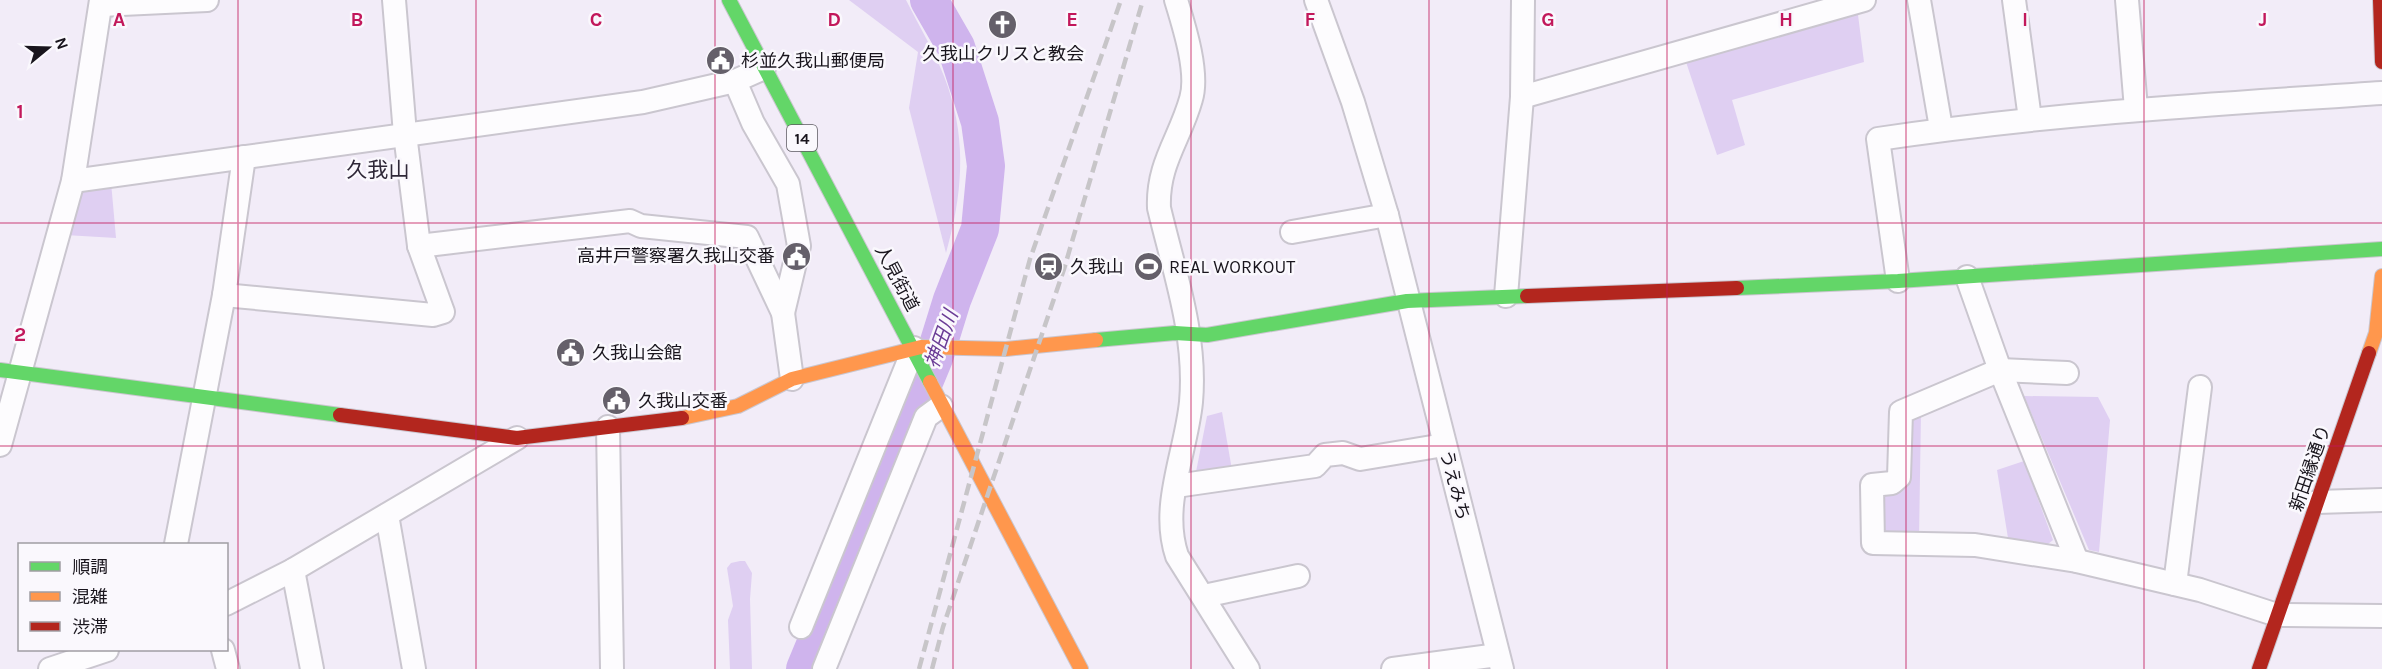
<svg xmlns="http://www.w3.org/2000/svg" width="2382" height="669" font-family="Karla,'Noto Sans JP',sans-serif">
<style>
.green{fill:#dfcff2}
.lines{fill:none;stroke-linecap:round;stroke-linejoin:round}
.river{stroke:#cfb4ed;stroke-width:38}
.street-casing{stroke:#cac6cf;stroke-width:26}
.fast-casing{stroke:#cac6cf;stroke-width:16}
.slow-casing{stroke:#cac6cf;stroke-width:16}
.jam-casing{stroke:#cac6cf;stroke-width:16}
.street{stroke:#fdfcfe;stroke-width:22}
.fast{stroke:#63d668;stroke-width:14}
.slow{stroke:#ff974d;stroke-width:14}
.jam{stroke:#b3261e;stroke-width:14}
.rail{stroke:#c7c5c8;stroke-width:4.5;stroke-dasharray:12 6;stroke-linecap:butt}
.grid{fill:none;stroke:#c2185b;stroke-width:1.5;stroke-opacity:0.55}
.labels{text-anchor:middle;stroke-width:5;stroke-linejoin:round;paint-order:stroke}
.shield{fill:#faf8fd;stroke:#5c5960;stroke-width:1.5}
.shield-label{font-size:16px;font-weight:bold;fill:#19151d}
.poi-label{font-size:18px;fill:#19151d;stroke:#faf8fd;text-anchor:start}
.street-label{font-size:18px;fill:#19151d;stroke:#faf8fd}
.water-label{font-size:20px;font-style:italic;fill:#6b3d96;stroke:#faf8fd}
.quarter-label{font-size:21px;fill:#2f2838;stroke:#faf8fd}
.grid-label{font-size:20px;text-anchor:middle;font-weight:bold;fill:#c2185b;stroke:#faf8fd;stroke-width:5;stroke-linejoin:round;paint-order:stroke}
</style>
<rect width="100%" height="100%" fill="#f2ecf8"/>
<g class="green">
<path d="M849,0h57c14,28 32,57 42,87 19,57 14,109 -2,166l-37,-145 9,-56z"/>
<path d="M1857,7l7,55 -132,38 13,45 -28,10 -33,-99z"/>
<path d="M111,182l5,56 -51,-3 12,-49z"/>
<path d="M2024,396l74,1 12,23 -11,132 -10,-2z"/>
<path d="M1222,412l10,58 -37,7 12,-61z"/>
<path d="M1921,412l-2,127 -32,-2 -7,-7 1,-34 22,-8 5,-10v-57z"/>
<path d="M2024,461l29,79 -5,4 -40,-6 -11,-68z"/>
<path d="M740,561h5l7,12 -2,26 2,70h-22l-2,-49 5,-14 -6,-38 4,-5z"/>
</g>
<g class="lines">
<path class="river" d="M805,669l129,-311 18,-58 28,-71 6,-63 -6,-44 -24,-75 -27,-47"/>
<defs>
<g id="street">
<path d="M1176,0c8,26 23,73 15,99 -11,40 -34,65 -32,109 15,63 38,128 32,194 -5,51 -31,104 -14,154l71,113"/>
<path d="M1316,0l37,102 34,113 115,454"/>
<path d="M1919,0l22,128"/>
<path d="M2014,0l16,119"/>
<path d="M2127,0l9,109"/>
<path d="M101,5l106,-5"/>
<path d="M735,81l18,42 35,61 11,62 -16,67"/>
<path d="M1522,97l342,-97"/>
<path d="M73,181l570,-79 92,-21 29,-13"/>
<path d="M1292,232l95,-17"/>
<path d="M419,246l211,-25 11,5 106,11 36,76 9,66"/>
<path d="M1967,277l33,93 77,191"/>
<path d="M1898,281l-20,-142c167,-25 335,-35 504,-46"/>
<path d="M224,295l209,20 10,-3 -24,-66 -14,-112 -11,-134"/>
<path d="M1506,296l16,-199 1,-97"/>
<path d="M2067,373l-67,-3 -99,42 -2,65 -7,6 -20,2 1,58 102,2 102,16 123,29 77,25 105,1"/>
<path d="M608,427l4,242"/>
<path d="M0,445l73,-264 28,-181"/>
<path d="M1176,486l139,-20 10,-11 18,-2 17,6 84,-14"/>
<path d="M2317,502l65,-2"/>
<path d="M387,515l27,154"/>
<path d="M176,544l48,-249 20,-138"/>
<path d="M293,570l19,99"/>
<path d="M2175,584l25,-197"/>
<path d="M1204,596l94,-20"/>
<path d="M226,604l67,-34 224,-132"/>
<path d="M801,627l113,-279"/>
<path d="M223,650l5,19"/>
<path d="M50,669l57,-19"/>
<path d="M824,669l102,-252 15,-11"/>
<path d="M1393,669l105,-14"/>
</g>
<g id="fast">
<path d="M729,0l201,382"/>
<path d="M1737,288l161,-7 484,-32"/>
<path d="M1096,340l79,-7 32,2 200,-34 120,-5"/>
<path d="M0,370l340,45"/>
</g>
<g id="slow">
<path d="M2369,353l7,-20 6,-57"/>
<path d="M930,382l151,287"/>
<path d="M682,418l56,-12 54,-27 129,-32 85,2 90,-9"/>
</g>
<g id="jam">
<path d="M2380,0l2,62"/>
<path d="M1527,296l210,-8"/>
<path d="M340,415l177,23 165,-20"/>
<path d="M2259,669l110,-316"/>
</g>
</defs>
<use href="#street" class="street-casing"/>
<use href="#fast" class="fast-casing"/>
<use href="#slow" class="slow-casing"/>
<use href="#jam" class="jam-casing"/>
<use href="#street" class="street"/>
<use href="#fast" class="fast"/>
<use href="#slow" class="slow"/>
<use href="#jam" class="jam"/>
<g class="rail">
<path d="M919,669l111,-410 91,-259"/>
<path d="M932,669l11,-42 121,-358 79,-269"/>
</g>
</g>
<path class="grid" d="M238,0v669M476,0v669M715,0v669M953,0v669M1191,0v669M1429,0v669M1667,0v669M1906,0v669M2144,0v669M0,223h2382M0,446h2382"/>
<defs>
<symbol id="church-disc" viewBox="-11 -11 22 22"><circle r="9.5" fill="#65606a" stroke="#faf8fd"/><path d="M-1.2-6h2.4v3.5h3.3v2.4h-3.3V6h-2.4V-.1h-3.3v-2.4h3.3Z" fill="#fff"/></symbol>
<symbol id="civic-disc" viewBox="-11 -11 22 22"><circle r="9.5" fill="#65606a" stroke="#faf8fd"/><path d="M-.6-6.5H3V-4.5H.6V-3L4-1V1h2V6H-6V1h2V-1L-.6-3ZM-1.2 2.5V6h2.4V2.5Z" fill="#fff"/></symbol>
<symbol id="station-disc" viewBox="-11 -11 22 22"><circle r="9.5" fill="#65606a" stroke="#faf8fd"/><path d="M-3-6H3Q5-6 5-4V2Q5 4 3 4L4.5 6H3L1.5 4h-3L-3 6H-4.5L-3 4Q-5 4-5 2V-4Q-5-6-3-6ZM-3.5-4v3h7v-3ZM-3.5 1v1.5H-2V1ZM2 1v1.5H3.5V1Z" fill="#fff"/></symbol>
<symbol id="stadium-disc" viewBox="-11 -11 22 22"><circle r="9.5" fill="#65606a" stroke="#faf8fd"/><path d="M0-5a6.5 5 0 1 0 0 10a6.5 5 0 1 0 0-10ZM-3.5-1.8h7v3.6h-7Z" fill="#fff"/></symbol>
</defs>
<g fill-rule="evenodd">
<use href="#church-disc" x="986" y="8" width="33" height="33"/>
<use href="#civic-disc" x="704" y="44" width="33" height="33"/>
<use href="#civic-disc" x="780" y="240" width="33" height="33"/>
<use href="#station-disc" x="1032" y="250" width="33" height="33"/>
<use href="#stadium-disc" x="1132" y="250" width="33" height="33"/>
<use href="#civic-disc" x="554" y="336" width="33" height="33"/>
<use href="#civic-disc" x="600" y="384" width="33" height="33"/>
</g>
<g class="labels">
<rect class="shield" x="787" y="125" width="30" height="26" rx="4.5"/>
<g class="shield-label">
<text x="802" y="144">14</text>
</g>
<g class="poi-label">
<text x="1003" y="60" text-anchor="middle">久我山クリスと教会</text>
<text x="741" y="67">杉並久我山郵便局</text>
<text x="775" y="262" text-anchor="end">高井戸警察署久我山交番</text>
<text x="1070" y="273">久我山</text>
<text x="1169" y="273">REAL WORKOUT</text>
<text x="592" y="359">久我山会館</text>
<text x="638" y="407">久我山交番</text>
</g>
<g class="street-label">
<text transform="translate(897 278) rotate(62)" y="6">人見街道</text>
<text transform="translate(2310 468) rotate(-71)" y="6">新田縁通り</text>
<text transform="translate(1455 485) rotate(75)" y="6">うえみち</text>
</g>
<g class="water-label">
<text transform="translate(941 339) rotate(-70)" y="7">神田川</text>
</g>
<g class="quarter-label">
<text x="378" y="177">久我山</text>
</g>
</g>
<g class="grid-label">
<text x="119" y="26">A</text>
<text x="357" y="26">B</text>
<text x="596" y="26">C</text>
<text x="834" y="26">D</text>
<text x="1072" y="26">E</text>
<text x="1310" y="26">F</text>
<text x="1548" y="26">G</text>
<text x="1786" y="26">H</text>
<text x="2025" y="26">I</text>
<text x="2263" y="26">J</text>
<text x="20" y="118">1</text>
<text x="20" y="341">2</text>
</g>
<rect x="18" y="543" width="210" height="108" fill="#faf8fd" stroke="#a09da3" stroke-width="1.5"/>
<rect x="30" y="562" width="30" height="9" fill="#63d668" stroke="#a09da3" stroke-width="1.5"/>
<text x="72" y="573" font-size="18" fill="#19151d">順調</text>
<rect x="30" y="592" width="30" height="9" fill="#ff974d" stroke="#a09da3" stroke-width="1.5"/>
<text x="72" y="603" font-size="18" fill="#19151d">混雑</text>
<rect x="30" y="622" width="30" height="9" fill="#b3261e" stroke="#a09da3" stroke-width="1.5"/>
<text x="72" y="633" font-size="18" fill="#19151d">渋滞</text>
<g transform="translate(48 48) rotate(71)" stroke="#faf8fd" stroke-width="4.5" paint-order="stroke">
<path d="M0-4.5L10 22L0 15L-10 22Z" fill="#19151d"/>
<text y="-9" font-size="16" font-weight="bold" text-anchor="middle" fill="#19151d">N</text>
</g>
</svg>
